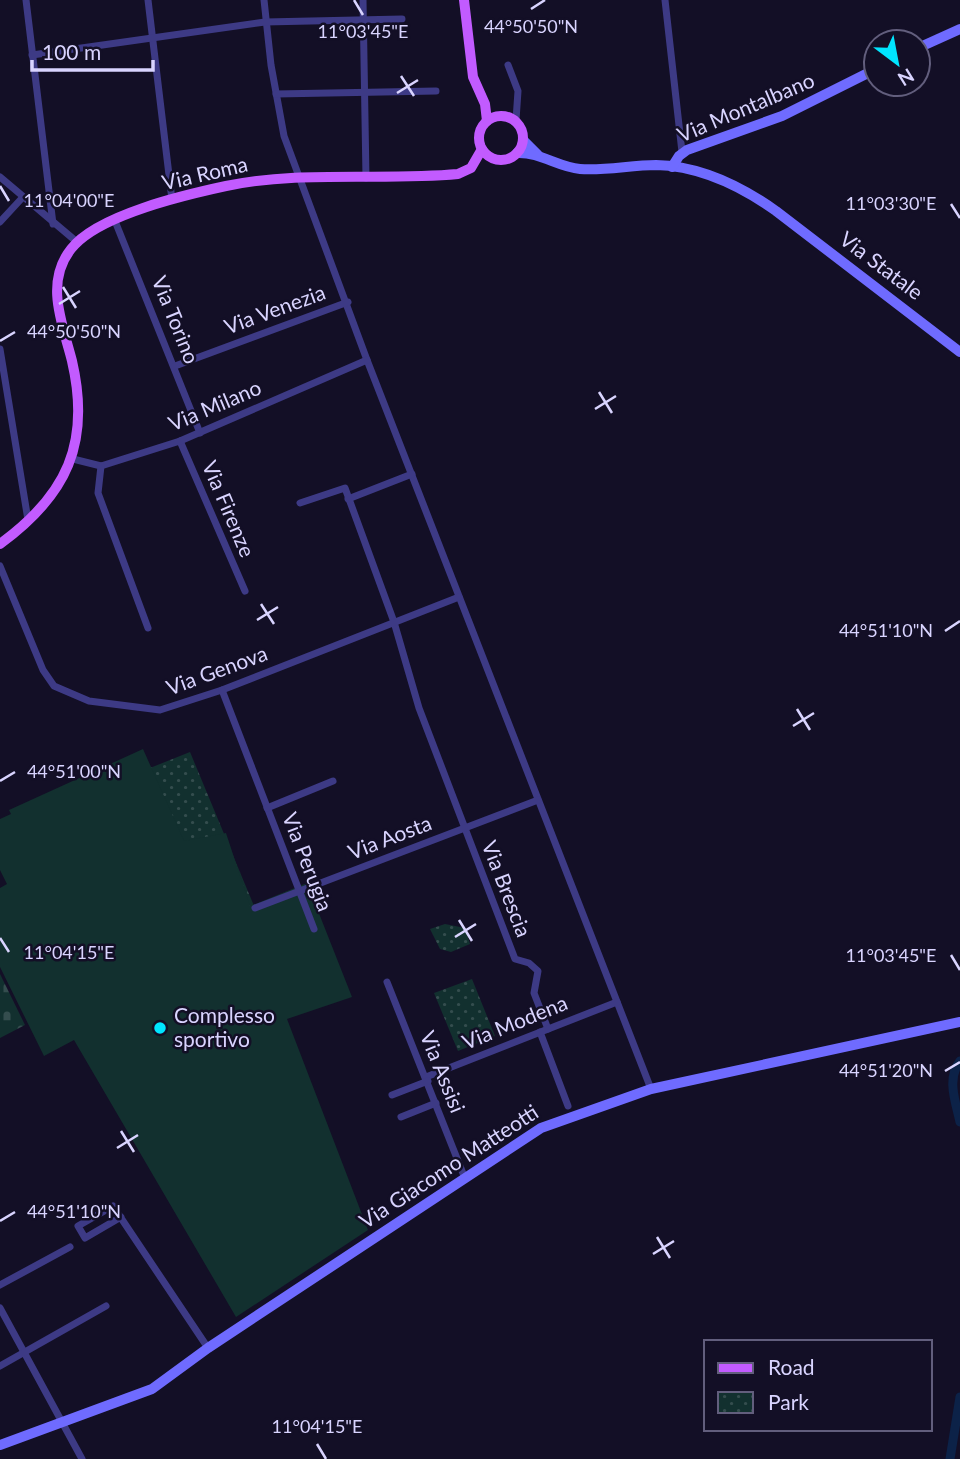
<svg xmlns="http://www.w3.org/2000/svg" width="960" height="1459" font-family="Lato,sans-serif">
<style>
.cemetery{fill:url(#cemetery-stones)}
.park{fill:url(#park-dots)}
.pitch{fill:#12302f}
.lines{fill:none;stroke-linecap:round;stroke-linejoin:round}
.canal{stroke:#0c2248;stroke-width:9}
.street{stroke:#3d3a85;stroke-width:7}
.secondary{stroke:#6f6bff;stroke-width:10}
.primary{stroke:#c25bff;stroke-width:10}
.ticks{fill:none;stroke:#d9d4ff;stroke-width:2.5}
.poi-dot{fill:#00e5ff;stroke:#130f26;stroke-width:2.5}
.labels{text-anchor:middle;stroke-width:5;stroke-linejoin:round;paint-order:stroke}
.street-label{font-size:21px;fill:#d9d4ff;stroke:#130f26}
.poi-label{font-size:21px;fill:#d9d4ff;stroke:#130f26;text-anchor:start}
.ticks-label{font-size:18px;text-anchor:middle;fill:#d9d4ff;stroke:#130f26;stroke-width:5;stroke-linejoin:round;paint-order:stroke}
</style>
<defs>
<pattern id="cemetery-stones" width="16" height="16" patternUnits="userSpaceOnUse" patternTransform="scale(1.75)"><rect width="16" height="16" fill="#12302f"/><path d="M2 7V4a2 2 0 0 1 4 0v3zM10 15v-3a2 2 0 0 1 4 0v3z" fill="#344d4e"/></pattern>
<pattern id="park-dots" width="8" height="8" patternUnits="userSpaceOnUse" patternTransform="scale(1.75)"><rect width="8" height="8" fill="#12302f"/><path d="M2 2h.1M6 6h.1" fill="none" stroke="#344d4e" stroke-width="1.8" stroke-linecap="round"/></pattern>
</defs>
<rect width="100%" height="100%" fill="#130f26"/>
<path class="cemetery" d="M0,974l25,51 -25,13z"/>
<g class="park">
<path d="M190,752l74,178 -46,16 -73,-176z"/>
<path d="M445,924l20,4 5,16 -19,8 -11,-3 -10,-20z"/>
<path d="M472,979l23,57 -37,15 -24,-58z"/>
</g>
<path class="pitch" d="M143,749l41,92 42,-8 24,73 57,-23 45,114 -65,22 81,211 -132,87 -162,-277 -30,16 -44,-89v-79l7,-4 -7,-14v-51l11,-5 -2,-4z"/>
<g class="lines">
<g class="canal">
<path d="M960,1061c-14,18 -4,42 0,61"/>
<path d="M950,1459l10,-62"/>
</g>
<g class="street">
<path d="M26,0l27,224"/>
<path d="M148,0l24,200"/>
<path d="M264,0l7,65 13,71 83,224 284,729"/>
<path d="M363,0l3,178"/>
<path d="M665,0l17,152"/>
<path d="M32,55l233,-33 137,-3"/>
<path d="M508,65l10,26 -2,29"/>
<path d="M276,94l160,-3"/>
<path d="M0,177l77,65"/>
<path d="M115,221l85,212"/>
<path d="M0,222l23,-25"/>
<path d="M0,349l28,171"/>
<path d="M175,366l173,-64"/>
<path d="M180,441l65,150"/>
<path d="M73,459l28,7 79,-25 187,-81"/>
<path d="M101,466l-3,27 50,135"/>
<path d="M348,499l64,-25"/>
<path d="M300,503l45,-15 49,134 25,86 96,251 14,4 9,8 -4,22 14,36"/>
<path d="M0,566l43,104 11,16 35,15 71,9 62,-20 237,-93"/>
<path d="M222,690l92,239"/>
<path d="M267,808l66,-27"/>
<path d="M255,908l283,-108"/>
<path d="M387,982l77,194"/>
<path d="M540,1032l28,74"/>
<path d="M426,1077l191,-75"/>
<path d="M392,1095l36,-14"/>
<path d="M401,1117l35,-14"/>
<path d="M121,1217l-36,21 -7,-12 35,-20 95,142"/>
<path d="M0,1285l70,-38"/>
<path d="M0,1308l82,151"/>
<path d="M0,1366l106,-60"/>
</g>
<g class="secondary">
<path d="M918,48l42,-19"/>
<path d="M523,140l15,15"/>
<path d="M517,153c23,-1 41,14 63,16 25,2 51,-4 76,-4 45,1 85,21 120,46l184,141"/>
<path d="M672,167l7,-11 8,-6 95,-34 94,-47"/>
<path d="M0,1445l152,-56 56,-41 333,-220 110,-39 309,-67"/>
</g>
<g class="primary">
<path d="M464,0l9,77 12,27 2,17"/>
<circle cx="501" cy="138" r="22"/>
<path d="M0,544c67,-49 91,-101 72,-183 -9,-36 -28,-78 -1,-112 26,-34 113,-54 155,-63 75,-16 155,-5 232,-12l13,-6 11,-19"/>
</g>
</g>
<path class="ticks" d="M354,0l9,15M531,9l14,-9M401,76l13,20M397,93l21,-13M0,186l9,15M951,204l9,14M63,287l13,21M59,304l21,-13M0,341l15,-9M599,392l13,21M595,409l21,-13M261,604l13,20M257,620l21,-13M945,631l15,-10M797,709l13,21M793,726l21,-13M0,781l15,-9M459,920l13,21M455,937l21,-13M0,938l9,14M951,955l9,15M945,1071l15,-9M121,1131l13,21M117,1148l21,-13M0,1221l15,-9M657,1237l13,21M653,1254l21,-13M317,1444l9,15"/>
<circle class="poi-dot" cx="160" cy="1028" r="7"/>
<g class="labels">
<g class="street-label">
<text transform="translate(746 108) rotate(-23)" y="7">Via Montalbano</text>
<text transform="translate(205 174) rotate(-13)" y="7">Via Roma</text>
<text transform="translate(881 266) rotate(37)" y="7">Via Statale</text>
<text transform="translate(275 310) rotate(-20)" y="7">Via Venezia</text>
<text transform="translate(175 320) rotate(68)" y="7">Via Torino</text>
<text transform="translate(215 406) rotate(-23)" y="7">Via Milano</text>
<text transform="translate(228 509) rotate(67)" y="7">Via Firenze</text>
<text transform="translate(217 671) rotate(-20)" y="7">Via Genova</text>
<text transform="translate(390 838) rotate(-21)" y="7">Via Aosta</text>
<text transform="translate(307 862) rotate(69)" y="7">Via Perugia</text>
<text transform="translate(506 889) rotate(69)" y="7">Via Brescia</text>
<text transform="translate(515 1023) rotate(-22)" y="7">Via Modena</text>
<text transform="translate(442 1072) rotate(68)" y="7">Via Assisi</text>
<text transform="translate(449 1167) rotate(-33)" y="7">Via Giacomo Matteotti</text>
</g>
<g class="poi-label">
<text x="174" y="1023">Complesso<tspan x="174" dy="24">sportivo</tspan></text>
</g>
</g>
<g class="ticks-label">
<text x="531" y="33">44°50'50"N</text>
<text x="363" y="38">11°03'45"E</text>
<text x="69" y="207">11°04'00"E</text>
<text x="891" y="210">11°03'30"E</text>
<text x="74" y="338">44°50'50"N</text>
<text x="886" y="637">44°51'10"N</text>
<text x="74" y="778">44°51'00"N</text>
<text x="69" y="959">11°04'15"E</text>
<text x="891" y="962">11°03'45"E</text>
<text x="886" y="1077">44°51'20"N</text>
<text x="74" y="1218">44°51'10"N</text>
<text x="317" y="1433">11°04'15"E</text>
</g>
<rect x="704" y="1340" width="228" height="91" fill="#130f26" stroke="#625e7d" stroke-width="2"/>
<rect x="718" y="1363" width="35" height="10" fill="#c25bff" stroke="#625e7d" stroke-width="2"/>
<text x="768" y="1375" font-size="21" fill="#d9d4ff">Road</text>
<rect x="718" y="1392" width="35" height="21" fill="url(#park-dots)" stroke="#625e7d" stroke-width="2"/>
<text x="768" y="1410" font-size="21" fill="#d9d4ff">Park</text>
<g transform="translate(897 63) rotate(148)"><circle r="33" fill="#130f26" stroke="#625e7d" stroke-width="2"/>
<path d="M0-5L12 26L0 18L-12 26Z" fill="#00e5ff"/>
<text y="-10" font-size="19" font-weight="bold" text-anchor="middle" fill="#d9d4ff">N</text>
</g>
<path d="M32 60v10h121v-10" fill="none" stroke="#d9d4ff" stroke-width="3.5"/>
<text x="42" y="60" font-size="21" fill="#d9d4ff" stroke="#130f26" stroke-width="5" paint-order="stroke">100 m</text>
</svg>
